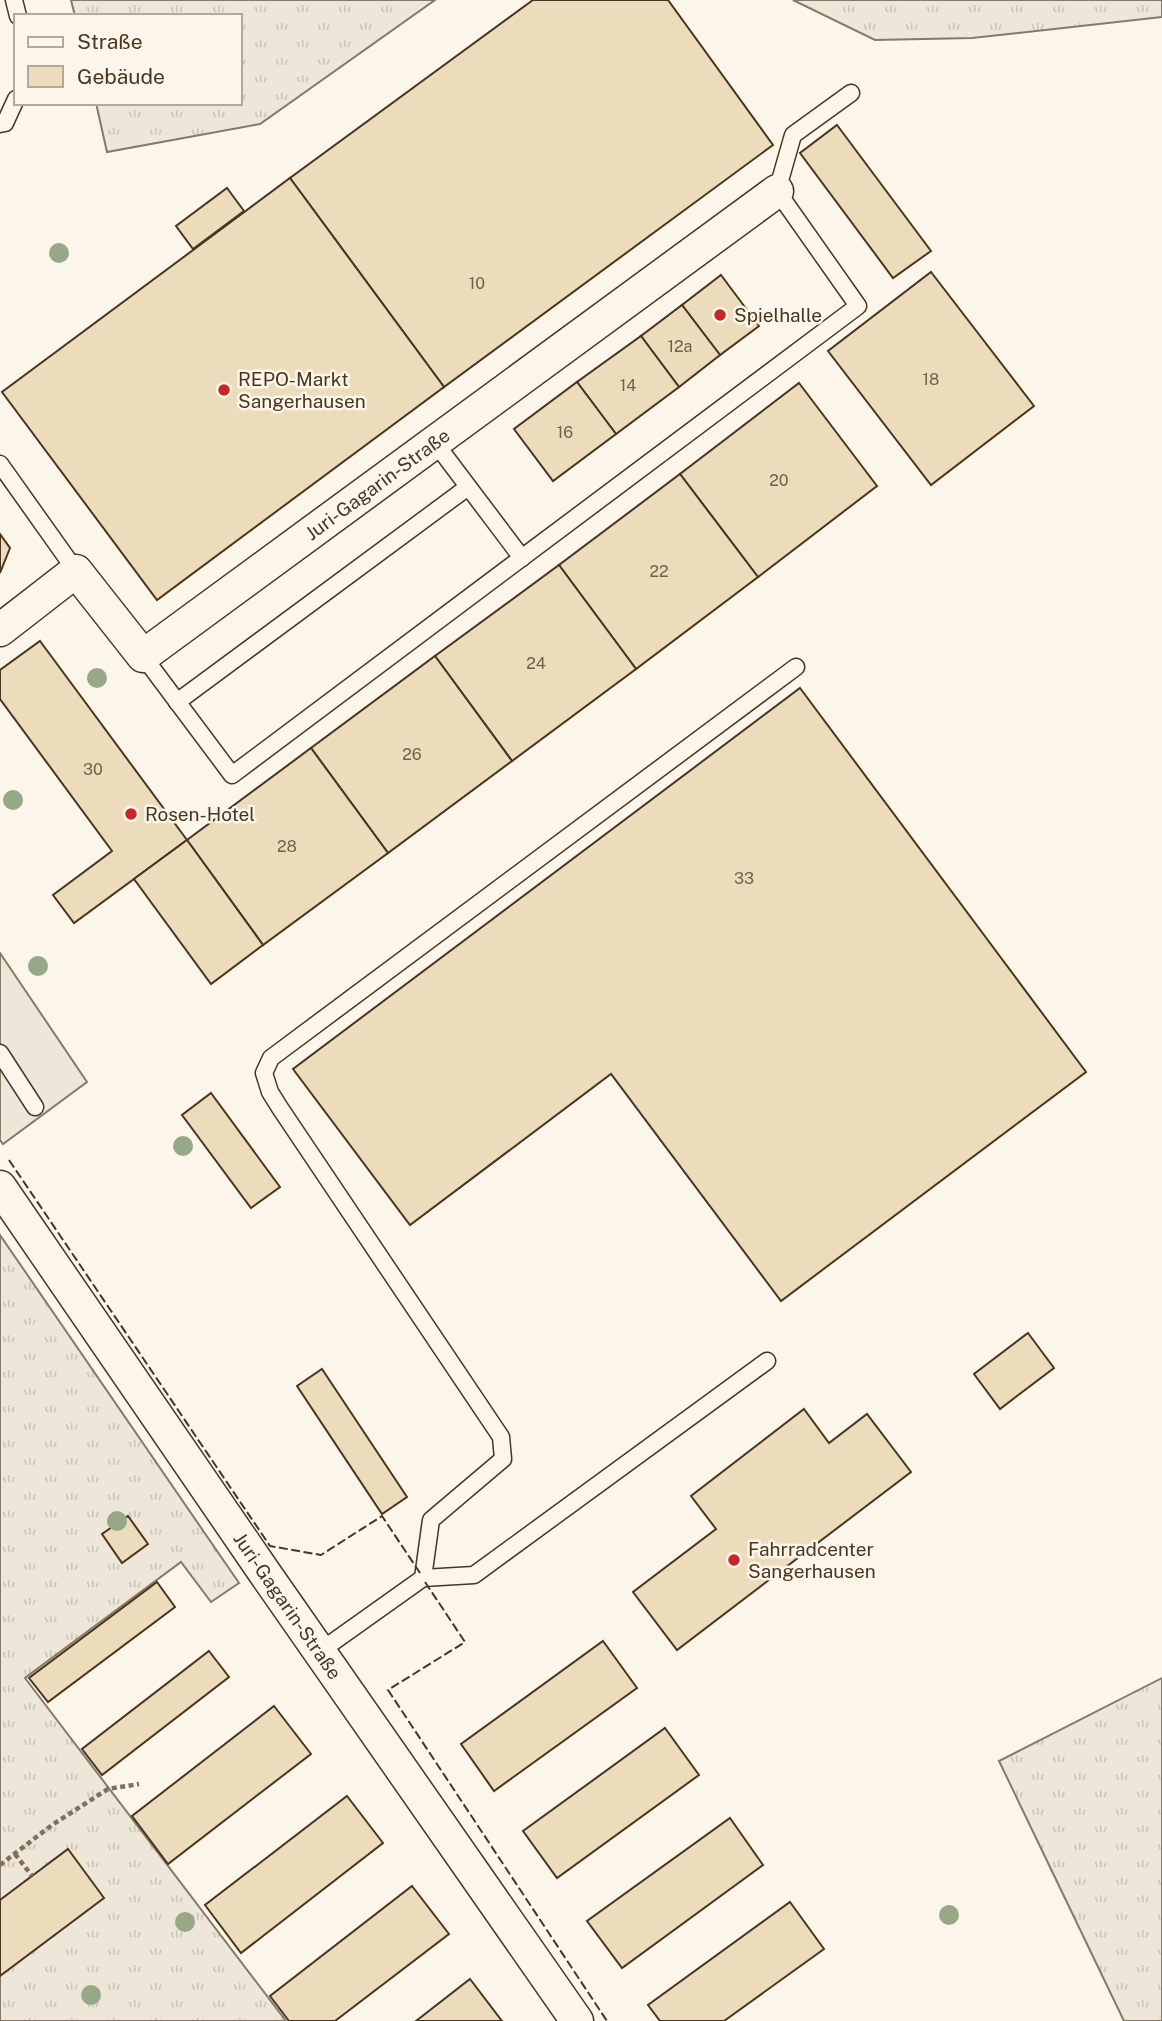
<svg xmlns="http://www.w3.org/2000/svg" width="1162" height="2021" font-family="'Public Sans',sans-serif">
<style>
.grass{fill:url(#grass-tufts);stroke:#887966;stroke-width:2}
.parking{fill:#ede7d9;stroke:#887966;stroke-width:2}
.building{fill:#ecdcbc;stroke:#4a3520;stroke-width:2}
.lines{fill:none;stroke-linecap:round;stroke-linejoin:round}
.lane-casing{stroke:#4a3520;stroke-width:19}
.street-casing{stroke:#4a3520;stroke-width:35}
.path{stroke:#7f6f5c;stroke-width:4.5;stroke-dasharray:5 3.5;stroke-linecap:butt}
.lane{stroke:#fbf6e9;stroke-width:16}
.street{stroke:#fbf6e9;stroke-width:32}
.fence{stroke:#4a3520;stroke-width:2;stroke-dasharray:9 3.5;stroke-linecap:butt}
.tree{fill:#96a887}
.poi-dot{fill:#c62828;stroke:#fbf6e9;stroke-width:2.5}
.labels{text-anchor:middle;stroke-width:5;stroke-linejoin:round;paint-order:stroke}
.number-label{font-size:16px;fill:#725f47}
.poi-label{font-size:19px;fill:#4a3520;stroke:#fbf6e9;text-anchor:start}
.street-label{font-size:19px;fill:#4a3520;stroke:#fbf6e9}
</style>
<defs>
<pattern id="grass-tufts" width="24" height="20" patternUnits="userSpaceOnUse" patternTransform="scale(1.75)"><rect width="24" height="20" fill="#ede6d9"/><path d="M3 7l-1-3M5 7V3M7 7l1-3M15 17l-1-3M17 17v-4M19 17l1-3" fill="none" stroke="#cdc6ba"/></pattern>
</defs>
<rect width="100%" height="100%" fill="#fbf6e9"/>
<g class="grass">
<path d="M71,0h364l-175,124 -153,28 -11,-49h144v-87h-165z"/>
<path d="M793,0h369v17l-190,21 -97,2z"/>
<path d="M0,1235l239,348 -28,19 -30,-40 -156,116 261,343h-286z"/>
<path d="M1162,1678v343h-38l-125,-260z"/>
</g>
<path class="parking" d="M0,953l87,129 -84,62 -3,-4z"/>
<g class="building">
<path d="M533,0h135l105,145 -329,242 -154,-209z"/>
<path d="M837,125l94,126 -38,27 -93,-125z"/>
<path d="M290,178l154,209 -287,213 -155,-208z"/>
<path d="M227,188l17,23 -51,38 -17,-23z"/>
<path d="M931,272l103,134 -103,79 -103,-134z"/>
<path d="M721,275l38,51 -39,29 -38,-50z"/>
<path d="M682,305l38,50 -41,32 -38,-51z"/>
<path d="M641,336l38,51 -63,47 -39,-52z"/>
<path d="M577,382l39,52 -63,47 -39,-52z"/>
<path d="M799,383l78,103 -119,91 -78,-103z"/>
<path d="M680,474l78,103 -122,92 -77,-104z"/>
<path d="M0,534l10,14 -10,25z"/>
<path d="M559,565l77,104 -124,92 -77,-105z"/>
<path d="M40,641l147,199 -113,83 -21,-28 59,-44 -112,-152v-29z"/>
<path d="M435,656l77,105 -124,92 -77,-105z"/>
<path d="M800,688l286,384 -305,229 -170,-227 -201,151 -117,-156z"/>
<path d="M311,748l77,105 -125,92 -76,-105z"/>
<path d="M187,840l76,105 -52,39 -77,-105z"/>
<path d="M211,1093l69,94 -29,21 -69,-93z"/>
<path d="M1028,1333l26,35 -54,41 -26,-35z"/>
<path d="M322,1369l85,128 -25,17 -85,-128z"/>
<path d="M804,1409l25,34 38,-29 44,58 -234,178 -44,-58 83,-63 -25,-33z"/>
<path d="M128,1516l20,28 -26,19 -20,-29z"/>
<path d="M157,1582l18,25 -127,95 -19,-24z"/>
<path d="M603,1641l34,47 -143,103 -33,-47z"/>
<path d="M209,1651l20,26 -127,98 -20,-26z"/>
<path d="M274,1706l37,48 -143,110 -36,-48z"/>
<path d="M665,1728l34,47 -142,103 -34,-47z"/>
<path d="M347,1796l36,47 -142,110 -36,-48z"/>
<path d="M730,1818l33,47 -141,103 -35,-47z"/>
<path d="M68,1849l36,49 -104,78v-76z"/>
<path d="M412,1886l37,48 -114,87h-46l-19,-25z"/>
<path d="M790,1902l34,47 -100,72h-64l-12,-16z"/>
<path d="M470,1979l32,42h-86z"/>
</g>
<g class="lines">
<defs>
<g id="lane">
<path d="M14,0l4,16"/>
<path d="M0,124l5,-1 11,-24"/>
<path d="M436,444l86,114"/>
<path d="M0,464l76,107"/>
<path d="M143,656l89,119 626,-469 -81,-115 16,-56 58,-42"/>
<path d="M177,702l291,-215"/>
<path d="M0,1053l35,54"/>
<path d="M423,1578l51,-3 293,-214"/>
<path d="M319,1652l104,-74 8,-58 72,-61 -2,-22 -221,-329 -10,-16 -6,-19 7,-15 525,-391"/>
</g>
<g id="street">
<path id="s1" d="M0,630l76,-59 67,85 634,-465"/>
<path id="s2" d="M0,1187l264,385 313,449"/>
</g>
</defs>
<use href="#lane" class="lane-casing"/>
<use href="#street" class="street-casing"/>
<g class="path">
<path d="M15,1854l17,22"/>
<path d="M0,1865l52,-40 56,-36 31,-5"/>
</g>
<use href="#lane" class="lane"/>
<use href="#street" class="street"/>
<g class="fence">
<path d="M9,1160l261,386 51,9 61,-39 38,57"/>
<path d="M425,1582l40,60 -77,48 219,331"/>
</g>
</g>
<g class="tree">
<circle cx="59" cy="253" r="10"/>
<circle cx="97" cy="678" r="10"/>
<circle cx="13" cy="800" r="10"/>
<circle cx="38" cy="966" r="10"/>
<circle cx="183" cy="1146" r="10"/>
<circle cx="117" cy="1521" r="10"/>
<circle cx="949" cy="1915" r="10"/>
<circle cx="185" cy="1922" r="10"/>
<circle cx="91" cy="1995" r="10"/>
</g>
<g class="poi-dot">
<circle cx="720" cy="315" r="7"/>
<circle cx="224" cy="390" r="7"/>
<circle cx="131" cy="814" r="7"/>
<circle cx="734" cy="1560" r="7"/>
</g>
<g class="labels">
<g class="number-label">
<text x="477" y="289">10</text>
<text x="680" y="352">12a</text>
<text x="931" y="385">18</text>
<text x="628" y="391">14</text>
<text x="565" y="438">16</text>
<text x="779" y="486">20</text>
<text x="659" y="577">22</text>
<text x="536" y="669">24</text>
<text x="412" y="760">26</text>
<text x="93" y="775">30</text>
<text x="287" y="852">28</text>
<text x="744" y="884">33</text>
</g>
<g class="poi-label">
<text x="734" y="322">Spielhalle</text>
<text x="238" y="386">REPO-Markt<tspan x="238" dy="22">Sangerhausen</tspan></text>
<text x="145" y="821">Rosen-Hotel</text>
<text x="748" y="1556">Fahrradcenter<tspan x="748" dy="22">Sangerhausen</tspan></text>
</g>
<g class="street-label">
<text dy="7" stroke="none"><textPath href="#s1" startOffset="495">Juri-Gagarin-Straße</textPath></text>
<text dy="7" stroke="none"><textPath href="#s2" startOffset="508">Juri-Gagarin-Straße</textPath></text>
</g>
</g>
<rect x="14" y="14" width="228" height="91" fill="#fbf6e9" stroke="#b4a999" stroke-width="2"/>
<rect x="28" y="37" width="35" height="10" fill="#fbf6e9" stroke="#b4a999" stroke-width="2"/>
<text x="77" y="49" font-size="21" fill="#4a3520">Straße</text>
<rect x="28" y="66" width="35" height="21" fill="#ecdcbc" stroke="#b4a999" stroke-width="2"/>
<text x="77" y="84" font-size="21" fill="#4a3520">Gebäude</text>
</svg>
